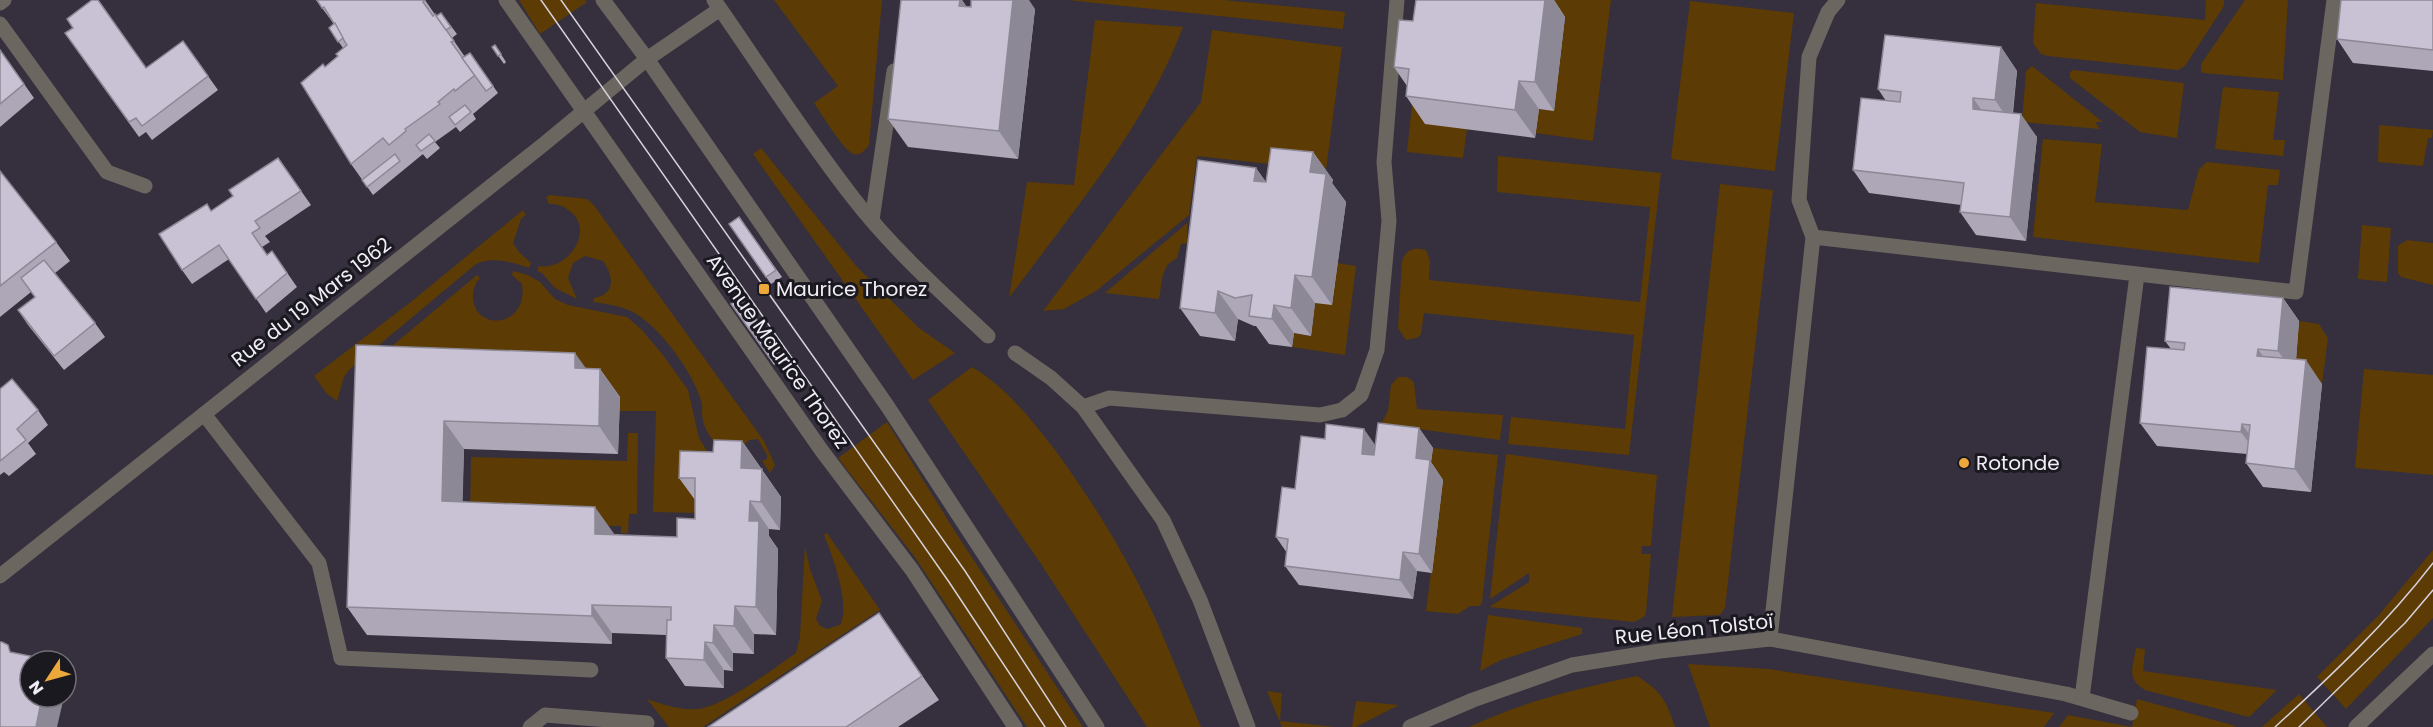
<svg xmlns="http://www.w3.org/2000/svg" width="2433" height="727" font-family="Poppins,sans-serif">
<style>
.green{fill:#5c3c04}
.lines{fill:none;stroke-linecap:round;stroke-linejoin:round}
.minor{stroke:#6b665f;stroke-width:15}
.tram{stroke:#d5d0db;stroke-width:1.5}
.wall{fill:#ada7b7}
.shaded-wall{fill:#8d8895}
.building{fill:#c9c2d5;stroke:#8d8895;stroke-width:1.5}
.poi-dot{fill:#eda83c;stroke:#1b1920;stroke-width:2}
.labels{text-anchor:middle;stroke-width:6;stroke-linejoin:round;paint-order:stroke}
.poi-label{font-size:20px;fill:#f1edf7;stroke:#1b1920;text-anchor:start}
.street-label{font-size:20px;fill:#f1edf7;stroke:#1b1920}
</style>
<rect width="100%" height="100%" fill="#352f3e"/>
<g class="green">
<path d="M519,0h66l2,2 -47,32z"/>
<path d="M774,0h108l-13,145c-4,5 -8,11 -15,9 -10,-2 -33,-41 -40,-51l24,-17z"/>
<path d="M1067,0h156l122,12 -2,17z"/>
<path d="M1554,0h57l-18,141 -58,-8 4,-24 15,1 11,-92 -13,-2z"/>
<path d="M2206,0h18v6l-39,60 -7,4 -130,-14 -7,-2 -8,-11 3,-40 169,17z"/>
<path d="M2245,0h43l-5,80 -80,-7 -2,-2v-7z"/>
<path d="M1690,1l104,12 -19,158 -104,-12z"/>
<path d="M1095,20l88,7c-38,101 -111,185 -174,271l18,-116 47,3z"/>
<path d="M1212,30l130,17 -16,123 -129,-14 -8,59 -93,76 -32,18 -21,2 158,-209z"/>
<path d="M2032,66l71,56h-8l5,7 -78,-7 4,-51z"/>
<path d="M2073,70l111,13 -7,55 -37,-6 -70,-54v-6z"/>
<path d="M2223,87l56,5 -6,48h12l-2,16 -68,-7z"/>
<path d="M1413,95l54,34 -4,29 -56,-6z"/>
<path d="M2379,125l54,5 -1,8h-4l-5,28 -45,-4z"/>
<path d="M2043,139l59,5 -7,58 93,8 11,-41 8,-7 73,8 -2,15h-10l-9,78 -226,-26z"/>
<path d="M761,148l96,119 62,61 36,25 -42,27 -160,-226z"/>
<path d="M1498,156l163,17 -32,282 -121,-11 3,-27 114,12 9,-94 -210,-22 -3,21 -4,4 -11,2 -8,-12 4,-67c4,-12 12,-14 24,-11l4,11 -1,19 211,22 10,-95 -153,-15z"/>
<path d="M1720,184l53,6 -48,418 -5,7 -48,2z"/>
<path d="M550,195l37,4 6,5 171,237 11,24 -5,8 -8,-12 5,-2v-4l-9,-16 -9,1 -5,5 -29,-2c-7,-9 -12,-17 -13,-29 0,-5 1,-9 -1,-14 -10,-30 -40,-72 -68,-88 -12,-6 -26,-8 -40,-10l1,-4c23,-4 19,-23 9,-37l-18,-5 -12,7 -5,15 9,21 -22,-11 -13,-15 -5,-2 2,-5c27,5 56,-33 32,-54 -7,-6 -13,-8 -22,-8l-3,-7z"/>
<path d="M523,210l3,5 -5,4 -8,24 6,9 12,11 -2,5c-17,-6 -36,-12 -53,-4l-127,106 -5,7 -7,24 -10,-7 -13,-18 98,-75z"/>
<path d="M1187,223v20l-6,1 -4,14 -9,6 -5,10 -4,25 -54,-6z"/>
<path d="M2362,225l29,3 -4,54 -29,-3z"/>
<path d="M2407,240l26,3v42l-32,-8 -3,-4v-27z"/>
<path d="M1337,263l19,3 -11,89 -53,-8 2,-14 17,3 4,-33z"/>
<path d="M513,271l15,4 12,7 15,17 13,6 59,12 14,12 22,26 25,35 11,48 8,13 14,13 -22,49 -46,-1 3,-101h-37v-14l-257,-26 115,-96 3,3c-5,5 -6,10 -7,17 -1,37 56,34 49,-11l-10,-9z"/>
<path d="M2299,321l20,3 9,14 -6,46 -28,-2z"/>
<path d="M972,367c34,20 59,52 83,83 39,53 75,112 102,172 15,35 29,70 44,105h-54l-106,-163 -113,-164z"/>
<path d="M2364,369l69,6v100l-78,-7z"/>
<path d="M1398,377h9l7,5 3,27 86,6 -3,25 -119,-16 7,-13 3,-26z"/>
<path d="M887,422l69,111 127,194h-56l-113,-171 -76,-98z"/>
<path d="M628,433h10l-1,81h-8l-1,19h-7v-7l-151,-3 1,-66 156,4z"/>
<path d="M1433,448l65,7 -16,148 -3,3h-9l-12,8 -32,-3 17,-131 -14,-2z"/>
<path d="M1506,454l151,21 -6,71h-9l-1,8h10l-5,59 -2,4 -10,5 -145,-15 40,-25v-9l-39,26z"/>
<path d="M827,533l53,77 -177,117h-34l-22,-28c15,5 34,12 51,10 27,-3 75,-40 98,-56l4,-16 5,-91 5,23 12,32 -6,18 4,7 7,3 13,-4c11,-20 -8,-70 -16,-90z"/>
<path d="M2433,550v68l-87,91 -29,-32 61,-61z"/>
<path d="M1488,615l94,13v6l-81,26 -21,11z"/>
<path d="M2136,648l9,1 -2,22 134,19 -28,27 -104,-27c-19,-12 -12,-22 -9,-42z"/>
<path d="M1688,664l81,5 285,44 -10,14h-334z"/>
<path d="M1637,676c24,15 29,24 38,51h-206c53,-25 110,-39 168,-51z"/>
<path d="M1267,691l15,2 -2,28 55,6h-53z"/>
<path d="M2299,694l28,33h-65z"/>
<path d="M2137,699l99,27 -2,1h-175l9,-12 64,12z"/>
<path d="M1356,701l43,4 -43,22h-4z"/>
</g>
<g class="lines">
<g class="minor">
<path d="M506,0l316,451 90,119 103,157"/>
<path d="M603,0l44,59 241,348 209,320"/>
<path d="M714,0c46,66 90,135 140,199 39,50 87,93 134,137"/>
<path d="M0,3l4,-3"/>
<path d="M0,24l107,148 38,14"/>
<path d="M872,220l22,-149"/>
<path d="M1813,237l483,55 38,-292"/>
<path d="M1015,353l36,25 32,29 80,113 37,80 48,127"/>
<path d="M1083,407l26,-9 211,17 22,-5 19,-15 16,-45 12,-129 -5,-59 13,-162"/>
<path d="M204,414l115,149 22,95 250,12"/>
<path d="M0,576l544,-432 103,-85 73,-50"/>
<path d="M1770,639l43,-402 -14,-37 10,-143 19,-45 10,-12"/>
<path d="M2082,698l55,-423"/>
<path d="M530,727l15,-12 102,8"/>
<path d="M1410,727l63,-27 99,-35 88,-14 110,-12 296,55 65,19"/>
<path d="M2356,727l77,-73"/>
</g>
<g class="tram">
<path d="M541,0l408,582 96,145"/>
<path d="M561,0l404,571 101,156"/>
<path d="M2275,727c56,-51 112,-104 158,-164"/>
<path d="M2299,727l106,-104 28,-33"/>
</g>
</g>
<g class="wall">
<path d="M316,0h109l11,16 5,-3 16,21 -5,4 13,19 5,-4 28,40 -25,21 3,5 -16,13 -4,-5 -21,15 5,6 -13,11 -6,-7 2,2 -50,41 -22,-31 -26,-97 13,-11 5,-8 -14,-20 5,-4z"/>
<path d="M901,0h61l4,6 69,3 -17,150 -110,-12 -20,-28z"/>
<path d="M1416,0h138l11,17 -11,94 -15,-2 -4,29 -110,-14 -19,-28 1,-10 -13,-19 19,-46z"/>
<path d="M2433,0v71l-80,-8 -16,-24z"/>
<path d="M65,33l81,35 37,-27 35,49 -66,50 -6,-8 -7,5z"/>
<path d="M495,45l11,17 -2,2 -12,-17z"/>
<path d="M2001,47l16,24 -4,42 24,24 -11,104 -50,-6 -16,-23 1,-7 -92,-12 -16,-23 33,-69 -8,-12z"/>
<path d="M0,50l34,48 -34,29z"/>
<path d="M1313,152l20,28 -1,3 14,19 -14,103 -17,-2 -4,33 -17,-3 -2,14 -23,-3 -13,-18h-2l-16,-7 -3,22 -35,-5 -20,-28 76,-140 10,14z"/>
<path d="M278,158l33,47 -46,31 5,6 -8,5 5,8 5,-4 25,36 -31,26 -37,-54 -37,25 -10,-14 51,-74z"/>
<path d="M0,171l56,71 14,19 -15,12 40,50 10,14 -41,33 -36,-45 -10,-15 17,-13 -4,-5 -31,25z"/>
<path d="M739,217l43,60 -11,7 -42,-60z"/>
<path d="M741,297l43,61 -10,7 -43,-61z"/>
<path d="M2283,298l16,23 -3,38 26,25 -11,108 -48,-5 -17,-24 1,-9 -90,-8 -17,-23 31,-74 -6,-8z"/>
<path d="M356,345l230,23 14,1 20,28 -2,57 -154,-5 -2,53 153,33 62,2 18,-18v-19l-16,-22 34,-26 29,-11 39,56 -1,33 -11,-1v7l9,13 -2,86 -22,-1v20l-21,-1v18l-9,-1v18l-39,-2 -19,-28v-23l-54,-2v11l-245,-9 -20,-28z"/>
<path d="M0,389l38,21 10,15 -20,18 8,11 -27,22 -5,-4 -4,3z"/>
<path d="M1419,428l14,20 -2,14 12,18 -11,93 -15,-2 -4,28 -114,-14 -14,-19 2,-13 -11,-16 19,-48 81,-44z"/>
<path d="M879,613l60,87 -41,27h-190z"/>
</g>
<g class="shaded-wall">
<path d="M960,0h2l18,26 -21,-20z"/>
<path d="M1013,0h16l6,9 -17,150 -19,-28z"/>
<path d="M1541,0h13l11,17 -11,94 -19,-29z"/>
<path d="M2001,47l16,24 -6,53 -16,-24z"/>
<path d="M1519,81l20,28 -4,29 -20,-28z"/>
<path d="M1973,98l17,24 -17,-13z"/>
<path d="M2021,114l16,23 -11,104 -16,-24z"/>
<path d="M1313,152l20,28 -1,3 14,19 -14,103 -20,-28 -2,-105z"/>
<path d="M1256,168l19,28 -21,-15z"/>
<path d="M1295,275l20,28 -4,33 -20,-28z"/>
<path d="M1218,291l20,28 -3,22 -20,-28z"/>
<path d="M2283,298l16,23 -4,54 -17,-24z"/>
<path d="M1274,305l20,28 -2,14 -20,-28z"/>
<path d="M2258,349l16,24 -17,-17z"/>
<path d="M575,353l20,28 -20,-13z"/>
<path d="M2306,360l16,24 -11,108 -16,-23z"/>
<path d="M600,369l20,28 -2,57 -19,-28z"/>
<path d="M444,421l20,28 -2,80 -20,-28z"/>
<path d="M2242,424l16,23v8l-17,-23z"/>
<path d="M1419,428l14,20 -2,14 12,18 -11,93 -13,-19 -3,-96z"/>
<path d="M1364,429l14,20 -3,24 -13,-19z"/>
<path d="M742,441l39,56 -1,33 -19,-28 -20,-34z"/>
<path d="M750,501l19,28v7l9,13 -2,86 -20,-28 -7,-86z"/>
<path d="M595,507l20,28 -20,-1z"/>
<path d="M1403,552l14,19 -4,28 -13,-19z"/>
<path d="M592,605l20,28v11l-20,-28z"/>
<path d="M735,606l19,28v20l-20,-28z"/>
<path d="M714,625l19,28v18l-20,-28z"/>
<path d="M705,642l19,28v18l-20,-28z"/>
<path d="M42,697h22l-7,30h-21z"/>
</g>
<g class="building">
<path d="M92,0h6l48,68 37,-27 25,35 -66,50 -6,-8 -7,4 -64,-89 8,-5 -6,-9z"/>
<path d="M317,0h108l-2,2 10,14 2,-2 19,27 -3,1 24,33 -20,16 -1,-2 -16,13 2,2 -35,25 1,2 -17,14 -6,-7 -32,26 -50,-81 22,-19 2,3 13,-11 -2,-2 11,-9 -23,-38 -2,1z"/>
<path d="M901,0h59l-1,6 12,1v-7h42l-14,131 -111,-12z"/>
<path d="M1416,0h129l-10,82 -16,-1 -4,29 -109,-14 3,-27 -15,-2 5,-47 14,1z"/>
<path d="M2341,0h92v50l-96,-11z"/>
<path d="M441,13l10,14 -5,3 -10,-14z"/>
<path d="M335,23l8,15 -5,4 -9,-14z"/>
<path d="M1885,35l116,12 -6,53 -22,-2v11l48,5 -11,103 -50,-5 4,-29 -111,-13 8,-72 39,4 1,-10 -23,-3z"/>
<path d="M495,45l6,9 -3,2 -6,-9z"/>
<path d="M0,50l24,34 -24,20z"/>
<path d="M470,53l23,33 -7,5 -24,-33z"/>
<path d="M465,105l6,7 -16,13 -6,-8z"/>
<path d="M429,134l6,7 -14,10 -5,-6z"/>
<path d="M1271,148l42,4 -3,20 16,2 -14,103 -17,-2 -4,33 -17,-3 -2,14 -23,-3 3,-21 -17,3 -17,-7 -3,22 -35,-5 18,-148 58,8 -2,13 12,1z"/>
<path d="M395,154l5,7 -33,26 -5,-7z"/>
<path d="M278,158l23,33 -46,30 5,7 -8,5 15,22 5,-4 15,22 -31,26 -37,-54 -37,25 -23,-36 48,-30 4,7 22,-15 -4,-6z"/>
<path d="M0,171l56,71 -56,44z"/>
<path d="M739,217l37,53 -10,7 -37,-53z"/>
<path d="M44,260l51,63 -41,33 -36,-46 17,-13 -14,-19z"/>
<path d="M2170,287l113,11 -5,53 -20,-2 -1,7 49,4 -11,109 -49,-6 4,-38 -8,-1 -1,8 -101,-9 7,-76 37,3 1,-7 -20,-2z"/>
<path d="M741,297l37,53 -9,7 -38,-53z"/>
<path d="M356,345l219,8v15l25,1 -1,57 -155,-5 -2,80 153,6v27l82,3v-19l18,1v-41h-16l1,-27 33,1 1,-12 28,1 -1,27 21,1 -1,33 -11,-1 -1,20h10l-3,86 -21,-1 -1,20 -20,-1 -1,18 -8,-1 -1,18 -38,-2 1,-38h4v-13l-79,-2v11l-245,-9z"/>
<path d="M12,379l26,31 -21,19 9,11 -26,21v-72z"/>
<path d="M1378,423l41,5 -3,30 14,2 -11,94 -16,-2 -3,28 -115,-14 3,-27 -12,-2 6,-50 13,2 6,-53 24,3 1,-15 38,5 -2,25 12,1z"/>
<path d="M879,613l43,63 -76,51h-138z"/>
<path d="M0,642h2l6,3 2,7 40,8v1h-20v36h12l-6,30h-36z"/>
</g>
<g class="poi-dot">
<rect x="758" y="283" width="12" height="12" rx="3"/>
<circle cx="1964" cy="463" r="6"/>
</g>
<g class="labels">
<g class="poi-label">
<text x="776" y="296">Maurice Thorez</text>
<text x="1976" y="470">Rotonde</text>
</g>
<g class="street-label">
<text transform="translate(311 302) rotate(-38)" y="7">Rue du 19 Mars 1962</text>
<text transform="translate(778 351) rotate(55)" y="7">Avenue Maurice Thorez</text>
<text transform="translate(1694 629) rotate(-6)" y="7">Rue Léon Tolstoï</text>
</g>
</g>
<g transform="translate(48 679) rotate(234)"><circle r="28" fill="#1b1920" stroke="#716e76" stroke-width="1.5"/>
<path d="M0-4.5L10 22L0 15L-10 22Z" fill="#eda83c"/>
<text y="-9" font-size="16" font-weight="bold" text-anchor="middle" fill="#f1edf7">N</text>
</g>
</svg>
